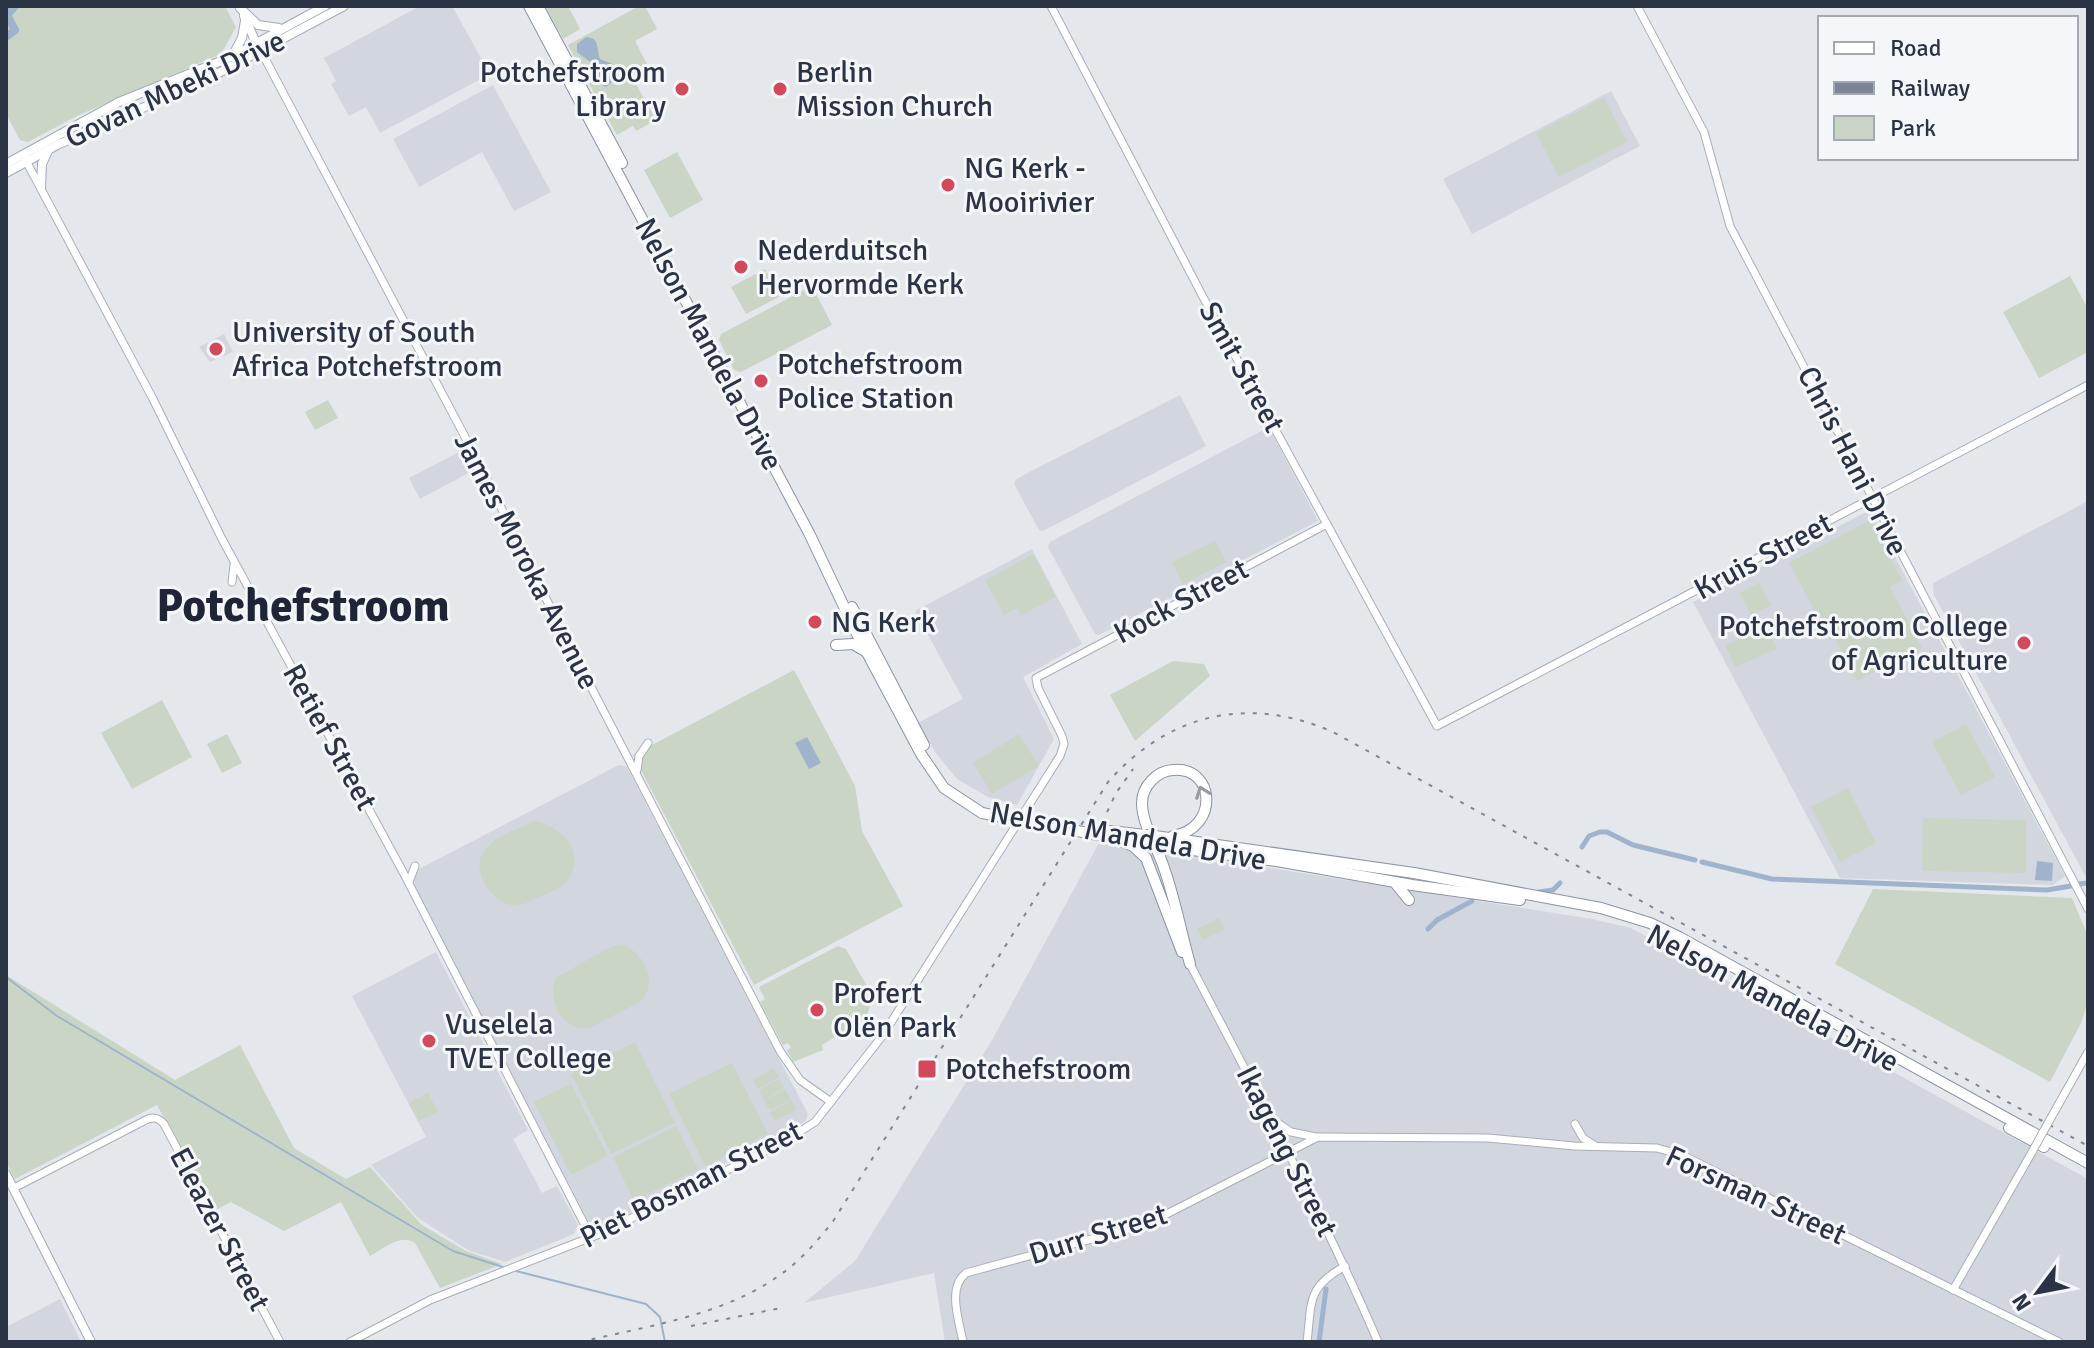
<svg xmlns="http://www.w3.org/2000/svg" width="2094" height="1348" font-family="Signika,sans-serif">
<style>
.built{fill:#d2d6de}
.green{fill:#c9d6c5}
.water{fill:#9fb4cc}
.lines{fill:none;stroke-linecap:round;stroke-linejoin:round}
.stream{stroke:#9fb4cc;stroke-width:2}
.canal{stroke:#9fb4cc;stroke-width:5}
.river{stroke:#9fb4cc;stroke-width:8}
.secondary-casing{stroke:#a9aeb7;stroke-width:9}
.primary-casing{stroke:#a3abb8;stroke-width:10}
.highway-casing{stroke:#8b94a3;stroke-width:12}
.secondary{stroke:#fff;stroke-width:7}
.primary{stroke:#fff;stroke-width:8}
.highway{stroke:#fff;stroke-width:10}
.rail{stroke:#7d8696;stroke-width:2;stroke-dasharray:4 8;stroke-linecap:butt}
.secondary-bridge-casing{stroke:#a9aeb7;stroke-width:9;stroke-linecap:butt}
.highway-bridge-casing{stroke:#8b94a3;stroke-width:12;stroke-linecap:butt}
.secondary-bridge{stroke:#fff;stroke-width:7}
.highway-bridge{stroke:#fff;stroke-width:10}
.oneway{stroke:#959aa2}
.poi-dot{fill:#d1495b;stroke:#f4f6f9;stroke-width:3}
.labels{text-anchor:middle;stroke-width:6;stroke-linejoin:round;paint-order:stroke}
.poi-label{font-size:30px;fill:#2b3445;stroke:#f4f6f9;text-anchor:start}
.street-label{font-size:30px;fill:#2b3445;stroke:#f4f6f9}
.town-label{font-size:46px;font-weight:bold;fill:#1d2536;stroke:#f4f6f9}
</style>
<rect width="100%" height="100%" fill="#e4e7ec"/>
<g class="built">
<path d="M420,6h32l38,68 -110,59 -14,-26 -17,9 -18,-32 5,-3 -12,-23z"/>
<path d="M493,85l58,107 -37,19 -32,-59 -63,35 -26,-48z"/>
<path d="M1611,91l29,55 -168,88 -29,-55z"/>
<path d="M224,334l9,18 -23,10 -11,-15z"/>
<path d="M1180,395l26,51 -163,85 -4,-1 -25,-46 2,-5z"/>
<path d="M1269,427l49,94 -219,114 -4,-1 -47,-87 2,-5z"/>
<path d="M461,451l11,20 -52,28 -11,-21z"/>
<path d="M2088,501v380l-154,-286 -1,-12z"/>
<path d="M1870,510l195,366 -12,9 -213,-7 -147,-276z"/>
<path d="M1032,549l50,95 -59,33 31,62 -37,66 -29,-8 -31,-18 -22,-27 -17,-29 45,-24 -48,-88z"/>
<path d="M619,765l8,2 181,347 -2,7 -209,109 -5,-2 -180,-345 3,-12z"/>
<path d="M1100,841l492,78 39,9 457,251v163h-1143l-11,-69 -130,30 51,-42 136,-219z"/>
<path d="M436,952l92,178 -15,9 29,54 15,-7 21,39 -4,9 -69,28 -37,-12 -50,-32 -47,-53 55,-28 -74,-141z"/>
<path d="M60,1299l21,43h-75v-15z"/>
</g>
<g class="green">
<path d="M6,6h219l11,21 -15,27 -142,61 -51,27 -8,-2 -14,-26z"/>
<path d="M545,6h23l12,23 -17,10z"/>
<path d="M639,6h6l12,23 -22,12 16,31 -16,10 21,38 -20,11 -3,-5 -16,9 -49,-90z"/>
<path d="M1604,98l23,44 -68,35 -23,-44z"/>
<path d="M677,152l26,48 -33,18 -26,-48z"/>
<path d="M765,269l14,28 -33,17 -15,-27z"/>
<path d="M2070,276l18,33v43l-49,26 -36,-66z"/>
<path d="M812,286l20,39 -91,47 -7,-2 -15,-30 2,-6z"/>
<path d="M328,400l10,18 -23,12 -10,-18z"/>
<path d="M1870,520l32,60 -21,11 9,-4 32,61 -65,33 -31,-60 -5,1 -32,-59z"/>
<path d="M1215,541l11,21 -43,22 -11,-22z"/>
<path d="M1033,554l23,43 -35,18 -4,-7 -13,7 -19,-35z"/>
<path d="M1759,583l12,22 -20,10 -11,-22z"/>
<path d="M1767,627l10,22 -42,18 -10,-22z"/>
<path d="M1173,661l31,3 6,12 -75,65 -25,-46z"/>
<path d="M794,670l61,116 7,45 41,75 -149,79 -121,-230z"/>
<path d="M162,700l30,57 -60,32 -31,-56z"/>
<path d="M1966,724l29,53 -34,18 -29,-53z"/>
<path d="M227,734l15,29 -20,10 -15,-29z"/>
<path d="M1019,734l20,32 -47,28 -19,-31z"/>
<path d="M1848,788l28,55 -36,19 -29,-55z"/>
<path d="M1923,818l103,2v53l-104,-2z"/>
<path d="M534,821c25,3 52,30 36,56 -6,10 -20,15 -31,20 -9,4 -17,10 -28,8 -14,-3 -21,-12 -27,-23 -19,-36 26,-50 50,-61z"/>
<path d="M1873,889l199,9 15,36 1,68 -7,21 -31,59 -215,-118z"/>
<path d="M1219,918l6,11 -22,11 -6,-11z"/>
<path d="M622,944c23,10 37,38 18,58l-51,26c-27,3 -42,-27 -34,-50l56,-31z"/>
<path d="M838,946l8,3 27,48 -7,21 -44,27 1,5 -30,12 -6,-12 4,-2 -3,-5 -5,2 -23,-43 5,-3 -6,-12z"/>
<path d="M6,975l169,105 65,-35 54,103 52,31 24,-12 52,58 44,26 36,13 -62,24 -25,-45c-14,-10 -32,6 -45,13l-29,-54 -57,29 -53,-29 -17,9 -57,-106 -142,74 -9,-17z"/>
<path d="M635,1042l40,81 -64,31 -40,-80z"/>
<path d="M732,1063l36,71 -63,32 -36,-72z"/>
<path d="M773,1068l6,9 -21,12 -5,-9z"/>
<path d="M779,1079l5,9 -20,12 -5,-10z"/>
<path d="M571,1084l37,72 -37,19 -37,-73z"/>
<path d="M785,1089l6,10 -21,11 -6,-9z"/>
<path d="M428,1093l10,19 -19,9 -10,-18z"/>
<path d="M791,1100l5,10 -20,11 -6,-9z"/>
<path d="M676,1126l22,43 -64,32 -21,-44z"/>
</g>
<g class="water">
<path d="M586,37c15,1 10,12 14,22l13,5v17l-7,6 -13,-6 -2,-4 3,-12 -17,-13v-8z"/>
<path d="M807,737l14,26 -12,6 -14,-26z"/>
<path d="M2037,861l16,2 -1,18 -17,-1z"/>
</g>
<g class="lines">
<g class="stream">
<path d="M6,977l51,39 396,235 53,17"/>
<path d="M516,1271l130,33 14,13 5,25"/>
</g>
<g class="canal">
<path d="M1582,847l7,-11 11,-4h7l26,13 62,15"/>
<path d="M1702,862l70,17 275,11 24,-4"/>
<path d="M2079,884l9,-1"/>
<path d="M1539,892l14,-2 7,-7"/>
<path d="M1428,929l9,-9 35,-19"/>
<path d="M1319,1342l7,-53"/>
</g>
<path class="river" d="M6,37l9,-7 -8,-15 8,-9"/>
<defs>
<g id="secondary">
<path d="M1051,6l152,291 234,429 651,-341"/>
<path d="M1637,6l67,126 26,94 358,683"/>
<path d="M261,51l221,418 80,162 218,420 20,29 31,22"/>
<path d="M25,159l128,240 69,140 181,333 188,365"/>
<path d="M232,582l2,-17"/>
<path d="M637,770l2,-14 9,-13"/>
<path d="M409,882l6,-16"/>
<path d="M1190,964c65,125 132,248 188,378"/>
<path d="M2052,1116l36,-64"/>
<path d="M1276,1122l15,10 25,5"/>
<path d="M1575,1124l8,14 11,7"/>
<path d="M14,1188l128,-66c9,-5 15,-6 22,2l116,218"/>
<path d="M1953,1290l74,-129"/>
<path d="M350,1342l80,-42 172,-67 183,-92 30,-19 68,-87 177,-279 4,-12 -2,-8 -24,-48 -2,-10 291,-154"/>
<path d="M963,1342c-4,-22 -16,-54 3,-69l181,-49 171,-87 170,1 86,8 83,2 25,7 377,187"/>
<path d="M1307,1342c5,-40 -1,-54 38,-76"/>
</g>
<g id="primary">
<path d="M240,8l18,17 21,3"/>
<path d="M244,16l14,31"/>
<path d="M234,53l8,-15 3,-17"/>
<path d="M6,164l113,-62 112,-45 94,-51"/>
<path d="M6,173l51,-28 143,-62 144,-77"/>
<path d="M41,187l1,-23 6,-13"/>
<path d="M6,1174l85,168"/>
</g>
<g id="highway">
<path d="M529,6l280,527 48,101 64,120 23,34 38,25"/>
<path d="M538,6l84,157"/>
<path d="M852,607l72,138"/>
<path d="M836,645l17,-1 12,7"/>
<path d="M1111,831l34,4"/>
<path d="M1155,836l259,37 187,35 49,15 29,14 409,226"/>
<path d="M1173,836c47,-8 42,-70 0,-66 -17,1 -31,17 -31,33 0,22 16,45 22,65 11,31 17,64 26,96"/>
<path d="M1109,837l24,9 13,12 36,94"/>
<path d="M1162,846l115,15 135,24 108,15"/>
<path d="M1396,884l13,16"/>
<path d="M2009,1128l35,19"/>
</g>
</defs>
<use href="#secondary" class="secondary-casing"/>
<use href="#primary" class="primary-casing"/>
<use href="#highway" class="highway-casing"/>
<use href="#secondary" class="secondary"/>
<use href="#primary" class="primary"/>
<use href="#highway" class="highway"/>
<g class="rail">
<path d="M1102,823l14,-30 17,-24"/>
<path d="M691,1326l90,-18"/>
<path d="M580,1342c72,-17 156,-28 214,-78 14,-12 26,-27 38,-41l276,-441c61,-69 141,-87 225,-50l755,414"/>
</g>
<defs>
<path id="secondary-bridge" d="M2027,1161l25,-45"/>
<g id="highway-bridge">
<path d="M982,813l127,24"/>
<path d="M1145,835l10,1"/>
<path d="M1148,843l14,3"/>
</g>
</defs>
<use href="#secondary-bridge" class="secondary-bridge-casing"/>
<use href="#highway-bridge" class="highway-bridge-casing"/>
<use href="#secondary-bridge" class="secondary-bridge"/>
<use href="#highway-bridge" class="highway-bridge"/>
</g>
<defs><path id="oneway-chevron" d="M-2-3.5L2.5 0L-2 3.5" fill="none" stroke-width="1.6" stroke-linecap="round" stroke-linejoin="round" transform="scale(2)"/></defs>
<use class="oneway" href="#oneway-chevron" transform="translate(1202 792) rotate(-110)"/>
<g class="poi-dot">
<circle cx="682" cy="89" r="8"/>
<circle cx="780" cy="89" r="8"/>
<circle cx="948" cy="185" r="8"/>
<circle cx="741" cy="267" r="8"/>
<circle cx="216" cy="349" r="8"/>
<circle cx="761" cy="381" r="8"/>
<circle cx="815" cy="622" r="8"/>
<circle cx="2024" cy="643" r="8"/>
<circle cx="817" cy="1010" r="8"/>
<circle cx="429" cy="1041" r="8"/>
<rect x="917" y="1059" width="20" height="20" rx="4"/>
</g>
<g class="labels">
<g class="poi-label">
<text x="666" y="82" text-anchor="end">Potchefstroom<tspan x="666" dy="34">Library</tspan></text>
<text x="796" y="82">Berlin<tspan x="796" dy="34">Mission Church</tspan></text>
<text x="964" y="178">NG Kerk -<tspan x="964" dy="34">Mooirivier</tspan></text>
<text x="757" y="260">Nederduitsch<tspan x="757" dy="34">Hervormde Kerk</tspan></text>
<text x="232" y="342">University of South<tspan x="232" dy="34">Africa Potchefstroom</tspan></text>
<text x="777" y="374">Potchefstroom<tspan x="777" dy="34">Police Station</tspan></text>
<text x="831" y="632">NG Kerk</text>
<text x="2008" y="636" text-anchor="end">Potchefstroom College<tspan x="2008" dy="34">of Agriculture</tspan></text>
<text x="833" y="1003">Profert<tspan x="833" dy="34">Olën Park</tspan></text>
<text x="445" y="1034">Vuselela<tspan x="445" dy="34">TVET College</tspan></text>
<text x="945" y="1079">Potchefstroom</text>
</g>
<g class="street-label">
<text transform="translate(175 89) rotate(-25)" y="10">Govan Mbeki Drive</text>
<text transform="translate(709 344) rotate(62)" y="10">Nelson Mandela Drive</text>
<text transform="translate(1242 367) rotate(61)" y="10">Smit Street</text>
<text transform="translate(1853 461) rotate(63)" y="10">Chris Hani Drive</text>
<text transform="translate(1763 556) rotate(-28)" y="10">Kruis Street</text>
<text transform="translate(527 561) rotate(63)" y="10">James Moroka Avenue</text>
<text transform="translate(1181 601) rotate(-28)" y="10">Kock Street</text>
<text transform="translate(330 737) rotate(61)" y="10">Retief Street</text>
<text transform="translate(1128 836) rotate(10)" y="10">Nelson Mandela Drive</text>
<text transform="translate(1773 998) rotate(28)" y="10">Nelson Mandela Drive</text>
<text transform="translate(1287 1151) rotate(63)" y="10">Ikageng Street</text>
<text transform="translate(691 1184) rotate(-27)" y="10">Piet Bosman Street</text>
<text transform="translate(1756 1195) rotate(25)" y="10">Forsman Street</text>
<text transform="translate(220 1229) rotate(62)" y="10">Eleazer Street</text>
<text transform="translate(1098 1234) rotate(-17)" y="10">Durr Street</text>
</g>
<g class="town-label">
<text x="303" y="621">Potchefstroom</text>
</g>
</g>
<rect width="2094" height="1348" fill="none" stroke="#2b3445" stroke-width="16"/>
<rect x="1818" y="16" width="260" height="144" fill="#f4f6f9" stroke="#a4a8b1" stroke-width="2"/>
<rect x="1834" y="42" width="40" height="12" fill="#ffffff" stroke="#a4a8b1" stroke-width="2"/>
<text x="1890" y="56" font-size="24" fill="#2b3445">Road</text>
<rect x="1834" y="82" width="40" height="12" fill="#7d8696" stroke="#a4a8b1" stroke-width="2"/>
<text x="1890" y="96" font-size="24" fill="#2b3445">Railway</text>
<rect x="1834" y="116" width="40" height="24" fill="#c9d6c5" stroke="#a4a8b1" stroke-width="2"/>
<text x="1890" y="136" font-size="24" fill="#2b3445">Park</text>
<g transform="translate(2038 1292) rotate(238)" stroke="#f4f6f9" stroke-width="6" paint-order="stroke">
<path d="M0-6L14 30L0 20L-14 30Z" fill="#2b3445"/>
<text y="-12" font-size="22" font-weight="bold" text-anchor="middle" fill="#2b3445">N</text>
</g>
</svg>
